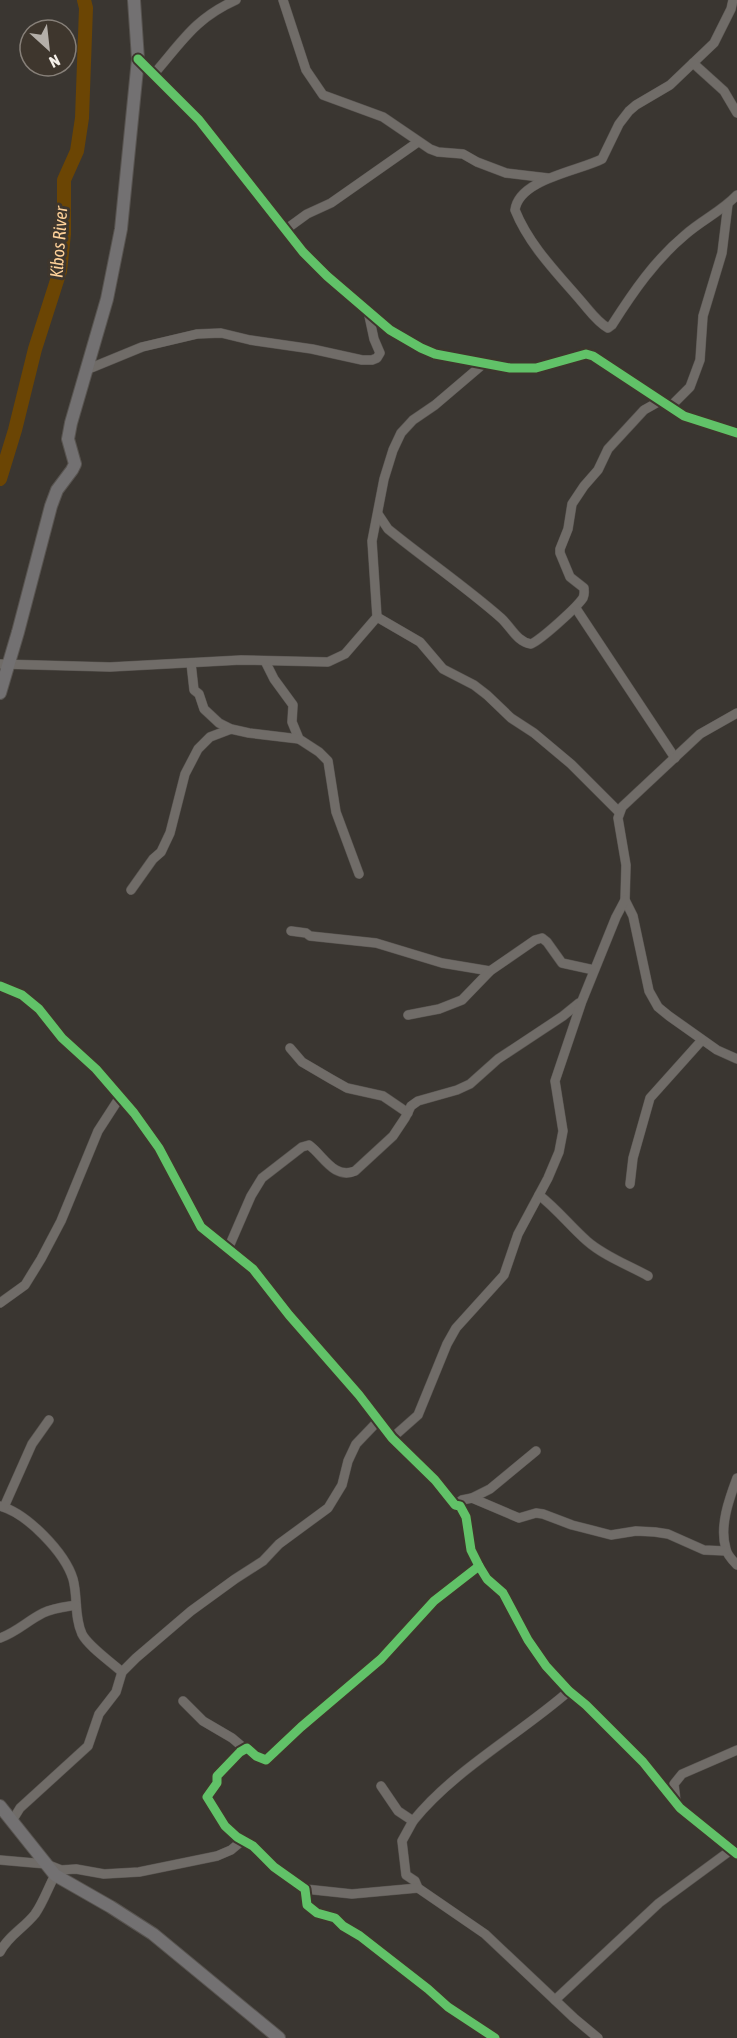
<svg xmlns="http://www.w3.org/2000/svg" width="737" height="2038" font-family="'Asap Condensed',sans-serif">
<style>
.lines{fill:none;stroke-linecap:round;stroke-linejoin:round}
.river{stroke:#6b4504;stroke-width:14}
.minor-casing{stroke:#585450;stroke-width:10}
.major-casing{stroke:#585450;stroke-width:14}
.minor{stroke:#706c68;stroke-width:9}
.major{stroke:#737172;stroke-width:12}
.cycleway-casing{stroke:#3e362d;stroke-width:13}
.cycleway{stroke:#61c268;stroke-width:9}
.labels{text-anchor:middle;stroke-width:6;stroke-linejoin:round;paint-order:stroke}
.water-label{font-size:18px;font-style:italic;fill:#fed199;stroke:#3e362d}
</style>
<rect width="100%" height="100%" fill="#3a3631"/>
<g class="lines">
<path class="river" d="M0,479l15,-49 20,-81 25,-78 4,-37v-54l13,-29 5,-33 4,-110 -2,-8"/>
<defs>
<g id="minor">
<path d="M283,0l23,70 17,25 60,22 47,32 8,3 25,2 14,8 29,11 42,5"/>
<path d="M733,0l-2,9 -17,34 -44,42 -34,20 -7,6 -10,13 -17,35c-23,12 -83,20 -87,51 14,35 42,63 66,91 8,9 16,21 27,27l4,-3c21,-33 43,-65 73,-90 17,-15 37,-24 52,-40"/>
<path d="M138,59l61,61 104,132 24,24 63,54 31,18 14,6 75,14h26l50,-14 7,2 91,60 53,17"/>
<path d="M693,63l31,28 13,22"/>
<path d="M153,75c29,-33 41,-56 83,-75"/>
<path d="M285,230l22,-16 24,-11 87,-61"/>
<path d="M86,370l56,-23 55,-13 24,-1 29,7 62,9 50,11h10l5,-2 3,-5 -6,-14 -6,-28"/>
<path d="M670,407l20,-20 10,-27 3,-44 19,-63 6,-49"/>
<path d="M378,514l10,15 10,8c34,27 70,52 103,81 10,9 16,24 30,26 11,-5 46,-37 52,-46 2,-5 1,-5 1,-10l-14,-11 -10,-24v-4l8,-20 4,-25 12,-18 14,-16 10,-21 36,-39 16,-9"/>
<path d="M577,610l98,148"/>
<path d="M377,617l43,25 23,27 31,16 13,10 24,23 23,15 37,31 48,48"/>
<path d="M265,661l9,18 19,26 -1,17 7,17 20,13 9,9 8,51 23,62"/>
<path d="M191,663l3,27 5,4 5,15 15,14 12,6 18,4 50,6"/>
<path d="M0,664l110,3 131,-7 87,2 17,-8 32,-37 -5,-76 12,-62 9,-29 8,-17 12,-13 22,-15 47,-40"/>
<path d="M737,713l-37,21 -78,73 -4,11 8,47 -1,35 8,16 16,75 9,16 11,9 48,34 20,9"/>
<path d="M131,890l22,-31 8,-7 9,-19 15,-59 13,-25 12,-12 21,-8"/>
<path d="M291,931l15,2 4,3 66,7 66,20 48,8"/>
<path d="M0,986l22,9 17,14 23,29 34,31 38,44 25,35 42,79 52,42 36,46 70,80 33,43 43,42 20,25 5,1 6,11 5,33 8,16 8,13 16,14 25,47 18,26 23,25 17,14 57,57 37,46 57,46"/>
<path d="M408,1015l31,-6 23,-9 28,-29 45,-31 7,-2 5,4 15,21 32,7"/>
<path d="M290,1048l12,14 29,17 16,9 36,8 25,17"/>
<path d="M630,1184l3,-26 17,-60 52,-58"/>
<path d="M539,1195c19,15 31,31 48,46 17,15 41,24 61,35"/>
<path d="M228,1249l23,-53 11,-18 40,-31 7,-2c14,10 25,35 46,26l38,-35 12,-18 6,-12 7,-5 39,-11 13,-6 28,-25 65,-43 16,-13"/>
<path d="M0,1303l25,-18 16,-26 20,-38 37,-90 22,-34"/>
<path d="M392,1438l26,-23 29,-71 9,-16 48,-53 14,-41 30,-56 11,-26 4,-21 -8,-50 27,-80 34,-84 9,-17"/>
<path d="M737,1478c-8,21 -18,49 -11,71 1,6 7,12 11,16"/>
<path d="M472,1498l18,-9 46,-38"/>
<path d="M455,1505l7,-5 10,-2 47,20 17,-5 7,1 29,11 39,10 25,-4 19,1 13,2 36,16 22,1"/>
<path d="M0,1506c27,7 65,47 73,73 5,18 1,38 9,55 6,12 29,28 40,38"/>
<path d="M4,1507l28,-63 17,-24"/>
<path d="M479,1566l-45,35 -53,58 -80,68 -35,33 -10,-4 -9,-8 -7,4 -23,24v7l-10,14 18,29 12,11 16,9 21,21 31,22 2,16 10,8 18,5 8,8 17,10 68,53 20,18 47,31"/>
<path d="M0,1638c17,-6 27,-17 43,-25 10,-5 21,-6 33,-8"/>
<path d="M183,1701l20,20 29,17 13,11"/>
<path d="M381,1786l17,25 15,10c41,-51 107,-87 156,-130"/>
<path d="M676,1801l-2,-17 8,-10 55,-24"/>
<path d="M12,1821l8,-13 68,-62 11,-32 17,-22 6,-20 14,-14 55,-47 44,-32 28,-18 16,-17 49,-36 14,-23 6,-24 8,-17 22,-23"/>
<path d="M413,1821l-11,20 4,34 9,6 3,7 67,46 89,84 24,20"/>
<path d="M0,1860l46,4 15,6 15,-1 28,5 35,-2 78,-16 14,-6 12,-10"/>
<path d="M305,1889l47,5 66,-6"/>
<path d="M0,1952c8,-16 24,-24 35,-38 8,-11 13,-26 20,-39"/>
<path d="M555,2000l104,-97 72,-53"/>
</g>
<g id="major">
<path d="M0,693l18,-61 33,-126 6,-16 15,-20 3,-6 -7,-25 3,-16 36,-124 14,-70 17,-170 -4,-59"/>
<path d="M0,1806l55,69 56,32 42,27 126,104"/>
</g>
</defs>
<use href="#minor" class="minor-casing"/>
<use href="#major" class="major-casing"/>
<use href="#minor" class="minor"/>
<use href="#major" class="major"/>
<defs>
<g id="cycleway">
<path d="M138,59l61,61 104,132 24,24 63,54 31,18 14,6 75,14h26l50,-14 7,2 91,60 53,17"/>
<path d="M0,986l22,9 17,14 23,29 34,31 38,44 25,35 42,79 52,42 36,46 70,80 33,43 43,42 20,25 5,1 6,11 5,33 8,16 8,13 16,14 25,47 18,26 23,25 17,14 57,57 37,46 57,46"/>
<path d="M479,1566l-45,35 -53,58 -80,68 -35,33 -10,-4 -9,-8 -7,4 -23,24v7l-10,14 18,29 12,11 16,9 21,21 31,22 2,16 10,8 18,5 8,8 17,10 68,53 20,18 47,31"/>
</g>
</defs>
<use href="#cycleway" class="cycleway-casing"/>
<use href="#cycleway" class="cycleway"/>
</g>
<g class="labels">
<g class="water-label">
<text transform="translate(59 242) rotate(-86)" y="6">Kibos River</text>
</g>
</g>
<g transform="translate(48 48) rotate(153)"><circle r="28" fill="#3e362d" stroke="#878079" stroke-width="1.5"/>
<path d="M0-4.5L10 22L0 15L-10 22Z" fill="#b4afa9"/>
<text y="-9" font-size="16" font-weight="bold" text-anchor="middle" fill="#f5f0ea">N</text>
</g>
</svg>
